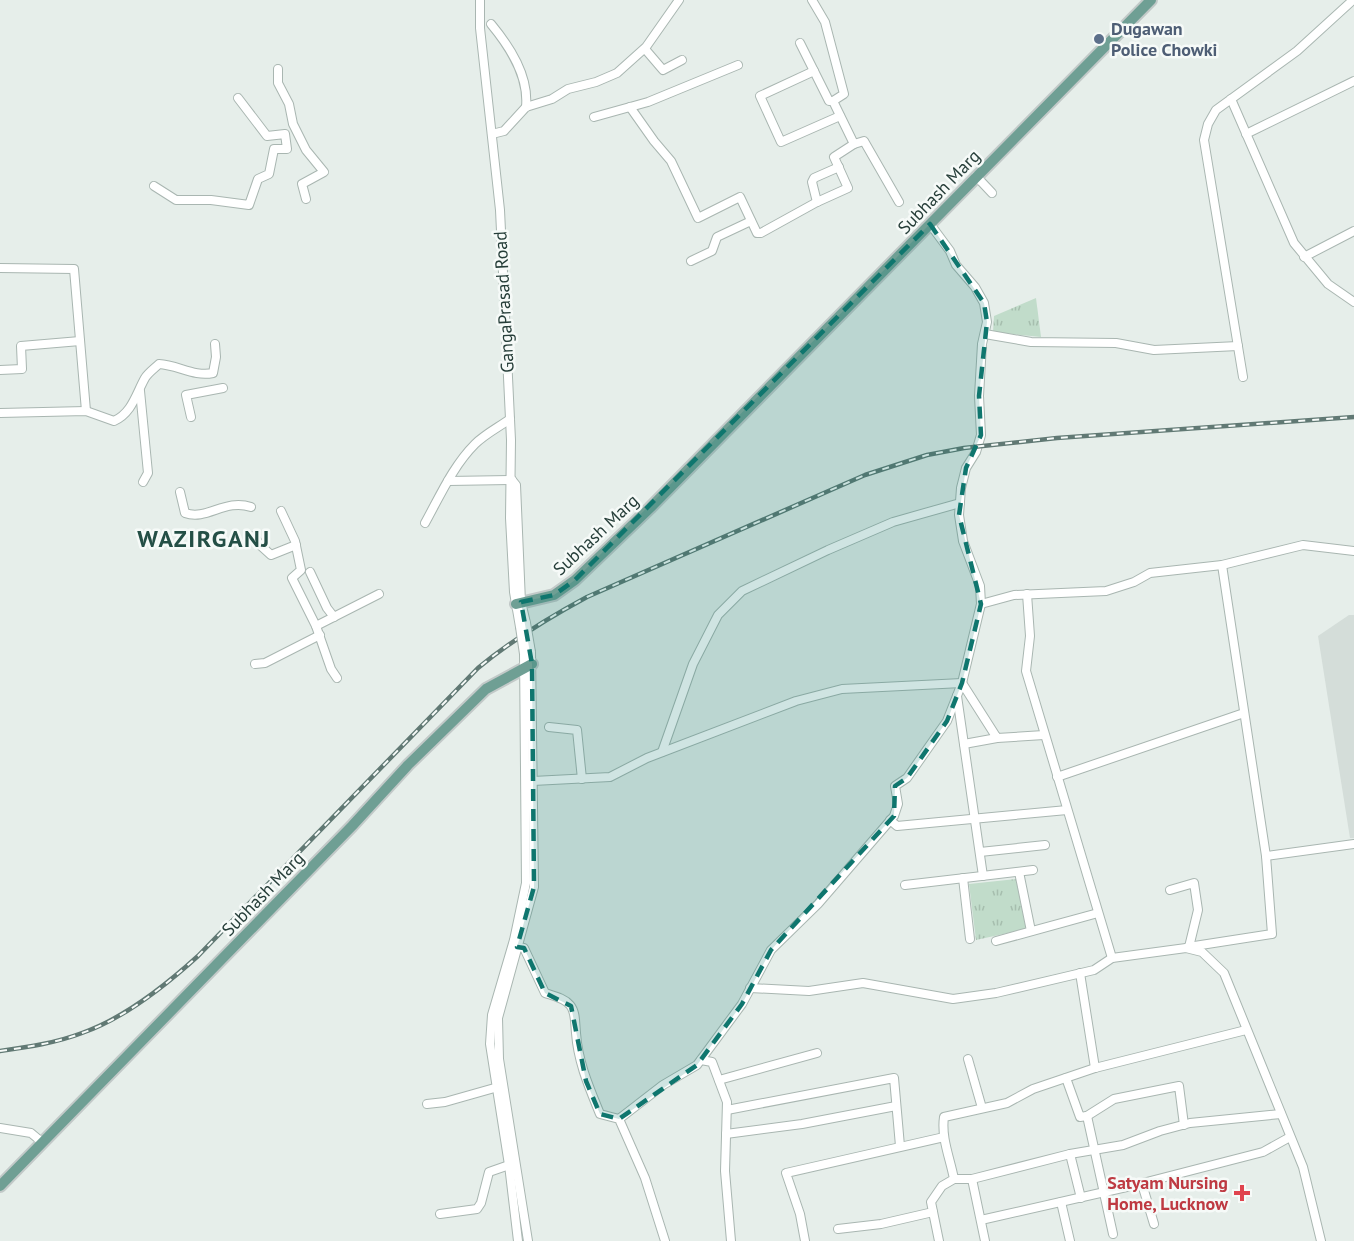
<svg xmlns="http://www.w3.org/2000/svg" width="1354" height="1241" font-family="'PT Sans',sans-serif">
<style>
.built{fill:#d4ddd9}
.grass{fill:url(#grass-tufts)}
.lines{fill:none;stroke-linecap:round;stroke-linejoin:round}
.minor-casing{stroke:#a9b6b1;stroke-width:10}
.major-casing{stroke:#c2c9c8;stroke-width:14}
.minor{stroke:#fff;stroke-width:8}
.major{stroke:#6f9f94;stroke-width:10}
.rail-casing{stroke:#617974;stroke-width:4.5}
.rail{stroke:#f6faf8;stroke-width:2;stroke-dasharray:7;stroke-linecap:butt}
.minor-bridge-casing{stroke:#a9b6b1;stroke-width:10;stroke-linecap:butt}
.minor-bridge{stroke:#fff;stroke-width:8}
.marked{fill:#0f766e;fill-opacity:0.2;stroke:#0f766e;stroke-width:4.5;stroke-dasharray:12 8;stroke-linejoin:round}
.service-dot{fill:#5c6f8a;stroke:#f6faf8;stroke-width:2}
.health-dot{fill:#e0444e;stroke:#f6faf8;stroke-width:2}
.labels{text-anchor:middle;stroke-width:5;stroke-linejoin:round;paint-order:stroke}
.service-label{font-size:18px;font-weight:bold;fill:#4e5e75;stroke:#f6faf8;text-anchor:start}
.street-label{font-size:18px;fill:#263e39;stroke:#f6faf8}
.health-label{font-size:18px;font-weight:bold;fill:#be3a42;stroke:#f6faf8;text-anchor:end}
.district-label{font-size:24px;font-weight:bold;letter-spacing:1.5px;fill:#244f46;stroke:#f6faf8}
</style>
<defs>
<pattern id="grass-tufts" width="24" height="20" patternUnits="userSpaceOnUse" patternTransform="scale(1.5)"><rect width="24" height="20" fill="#c1dcca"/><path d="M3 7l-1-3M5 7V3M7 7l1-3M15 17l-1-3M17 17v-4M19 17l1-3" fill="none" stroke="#a6beae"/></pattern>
</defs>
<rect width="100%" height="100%" fill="#e6eeea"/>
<path class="built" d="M1349,615h5v223h-4l-32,-202z"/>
<g class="grass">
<path d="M1036,298l5,39 -48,-5 1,-16z"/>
<path d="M1016,879l10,50 -50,11 -7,-56z"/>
</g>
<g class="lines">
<defs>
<g id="minor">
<path d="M480,0v28l20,182 11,230 -1,78 4,74 6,35"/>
<path d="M812,0l13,22 19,72 -11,7 21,43 10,-3 35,61"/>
<path d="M491,24c19,23 38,52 35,83"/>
<path d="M800,43l29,58h4"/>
<path d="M645,49l18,21 19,-10"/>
<path d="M278,69v14l11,21 4,20 13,26 18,22 -22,12 4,15"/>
<path d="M814,71l-54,25 21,46 59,-26"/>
<path d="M1231,99l63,144 34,41 26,18"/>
<path d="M630,107l24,34 17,20 27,57 42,-21 17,36h4l56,-31 31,-14 -14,-31 20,-13"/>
<path d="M594,117l54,-15 90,-37"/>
<path d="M492,134l12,-3 22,-24 26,-8 16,-10 28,-7 21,-9 29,-26 33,-47"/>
<path d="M1246,134l108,-53"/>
<path d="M976,176l16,17"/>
<path d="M154,186l22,14h35l38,5 9,-26 11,-5 5,-25h13l-2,-15 -18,2 -29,-38"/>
<path d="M817,202l-5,-20 2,-4 25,-11"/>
<path d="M1304,257l50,-26"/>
<path d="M691,261l21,-10 5,-14 34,-16"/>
<path d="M0,268l74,1 12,142"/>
<path d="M985,334l46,8 85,1 38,7 84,-4"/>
<path d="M0,370l22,-1 -1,-23 59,-5"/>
<path d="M1243,377l-39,-237 4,-16 8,-14 81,-59 56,-51"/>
<path d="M140,391l8,82 -5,9"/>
<path d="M0,413l86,-2 28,10c18,-8 22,-27 31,-43 3,-5 10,-10 14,-14 19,1 35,13 54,9l3,-16 -1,-13"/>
<path d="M191,417l-5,-22 37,-7"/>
<path d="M512,480l4,5 5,117 5,21"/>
<path d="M448,481l64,-1"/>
<path d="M180,492l5,21c22,8 40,-15 66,-6"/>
<path d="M281,511l14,30 6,29 -9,8 24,48 15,43 6,9"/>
<path d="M425,523c15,-27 28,-57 50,-79 10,-10 24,-17 35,-25"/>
<path d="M254,536l6,9 11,10 25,-10"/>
<path d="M310,572l17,36 7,9"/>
<path d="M1027,594l3,42 -4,35 86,287"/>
<path d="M981,604l33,-9 92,-4 28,-9 16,-9 72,-8 81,-20 51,6"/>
<path d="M316,626l63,-32"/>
<path d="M255,664l10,-1 55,-28"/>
<path d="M962,683l35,55 47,-3"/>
<path d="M957,696l26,180"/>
<path d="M549,727l28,3 5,49"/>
<path d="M964,744l33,-6"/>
<path d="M662,752l31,-88 25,-49 24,-24 86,-41 65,-28 67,-19"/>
<path d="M1057,777l187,-64"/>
<path d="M533,781l77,-4 37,-19 149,-57 46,-12 120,-6"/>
<path d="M890,820l7,6 170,-16"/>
<path d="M980,852l65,-7"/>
<path d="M1266,856l88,-12"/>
<path d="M1019,872l12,59"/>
<path d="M963,878l7,61"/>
<path d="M905,885l128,-15"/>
<path d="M1170,890l24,-7 4,27 -9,37"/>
<path d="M996,941l102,-28"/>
<path d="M517,947l7,1 21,45c9,3 19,5 25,12 6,7 5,19 6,28 2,29 13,54 24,81l19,5 26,59 20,63"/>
<path d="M1188,947l84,-13 -6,-78 -44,-291"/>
<path d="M1080,973l15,95"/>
<path d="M750,988l59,3 54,-8 90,16 43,-6 98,-23 18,-12 74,-10 16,4 22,21 79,194 18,74"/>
<path d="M968,1059l14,49"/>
<path d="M701,1060l11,2 15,40 -2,69 6,70"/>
<path d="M1066,1078l14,39 7,-1 27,-17 65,-13 5,39"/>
<path d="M719,1080l98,-27"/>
<path d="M427,1104l18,-2 53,-15"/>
<path d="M727,1110l167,-32 6,68"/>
<path d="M1087,1116l26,118"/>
<path d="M619,1119l44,-34 34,-20 45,-61 29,-54 47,-46 76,-88 4,-12 -3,-18 12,-8 40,-57 15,-38 19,-79 -1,-18 -17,-45 -4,-26 2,-27 5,-20 10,-16 5,-17 -2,-39 3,-52 5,-22 -3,-19 -9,-16 -19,-22 -6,-14 -20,-27"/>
<path d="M0,1128l31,5 12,10"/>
<path d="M726,1134l76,-10 94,-18"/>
<path d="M1070,1154l11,44"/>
<path d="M954,1179h18l98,-25 53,-9 37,-14 30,-8 91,-9"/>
<path d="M972,1179l13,62"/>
<path d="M1142,1184l12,40"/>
<path d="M1061,1202l9,39"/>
<path d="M440,1214l37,-5 4,-6 8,-31 20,-7"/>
<path d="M981,1220l150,-34 132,-34 27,-15"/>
<path d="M838,1229l43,-5 52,-12"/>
<path d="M518,1241l-9,-76 -19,-121 2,-29 22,-75 12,-57 -2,-229"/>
<path d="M528,1241l-29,-182 -1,-41 36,-131 -3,-235"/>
<path d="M805,1241l-5,-27 -14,-41 158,-36"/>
<path d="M939,1241l-8,-39 11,-16 12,-7c-4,-21 -13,-41 -10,-62l63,-14 26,-14 62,-21 151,-38"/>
</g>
<g id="major">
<path d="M516,604l38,-9 21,-15 75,-72 501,-508"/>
<path d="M0,1186l352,-360 56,-61 78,-76 46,-25"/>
</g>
</defs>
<use href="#minor" class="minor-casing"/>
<use href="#major" class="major-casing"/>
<use href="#minor" class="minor"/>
<use href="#major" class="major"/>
<defs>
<path id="rail" d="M0,1051c28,-4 56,-8 82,-18 43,-15 83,-47 116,-77l280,-288c34,-28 70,-50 109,-71l278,-122 62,-20 37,-7 93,-10 297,-21"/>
</defs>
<use href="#rail" class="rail-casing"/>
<use href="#rail" class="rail"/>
<defs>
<g id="minor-bridge">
<path d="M526,623l5,29"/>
<path d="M520,627l4,27"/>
</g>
</defs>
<use href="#minor-bridge" class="minor-bridge-casing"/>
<use href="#minor-bridge" class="minor-bridge"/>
</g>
<path class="marked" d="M930,224l54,79 3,19 -8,74 2,39 -15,33 -7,47 22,89 -19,79 -15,38 -40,57 -12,8 -1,30 -123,134 -29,54 -45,61 -78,54 -19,-5 -14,-33 -15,-75 -26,-13 -21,-45 -7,-1 17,-60 -2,-223 -11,-62 33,-7 21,-15z"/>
<circle class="service-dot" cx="1099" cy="39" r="6"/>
<path class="health-dot" d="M1239 1184h6v6h6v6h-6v6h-6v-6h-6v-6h6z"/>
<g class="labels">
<g class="service-label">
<text x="1111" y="35">Dugawan<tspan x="1111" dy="21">Police Chowki</tspan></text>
</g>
<g class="street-label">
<text transform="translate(939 192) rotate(-46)" y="6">Subhash Marg</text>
<text transform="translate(504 302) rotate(-93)" y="6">GangaPrasad Road</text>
<text transform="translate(596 535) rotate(-43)" y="6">Subhash Marg</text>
<text transform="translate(263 894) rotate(-46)" y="6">Subhash Marg</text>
</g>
<g class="health-label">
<text x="1228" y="1189">Satyam Nursing<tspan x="1228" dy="21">Home, Lucknow</tspan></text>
</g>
<g class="district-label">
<text x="204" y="547">WAZIRGANJ</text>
</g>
</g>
</svg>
